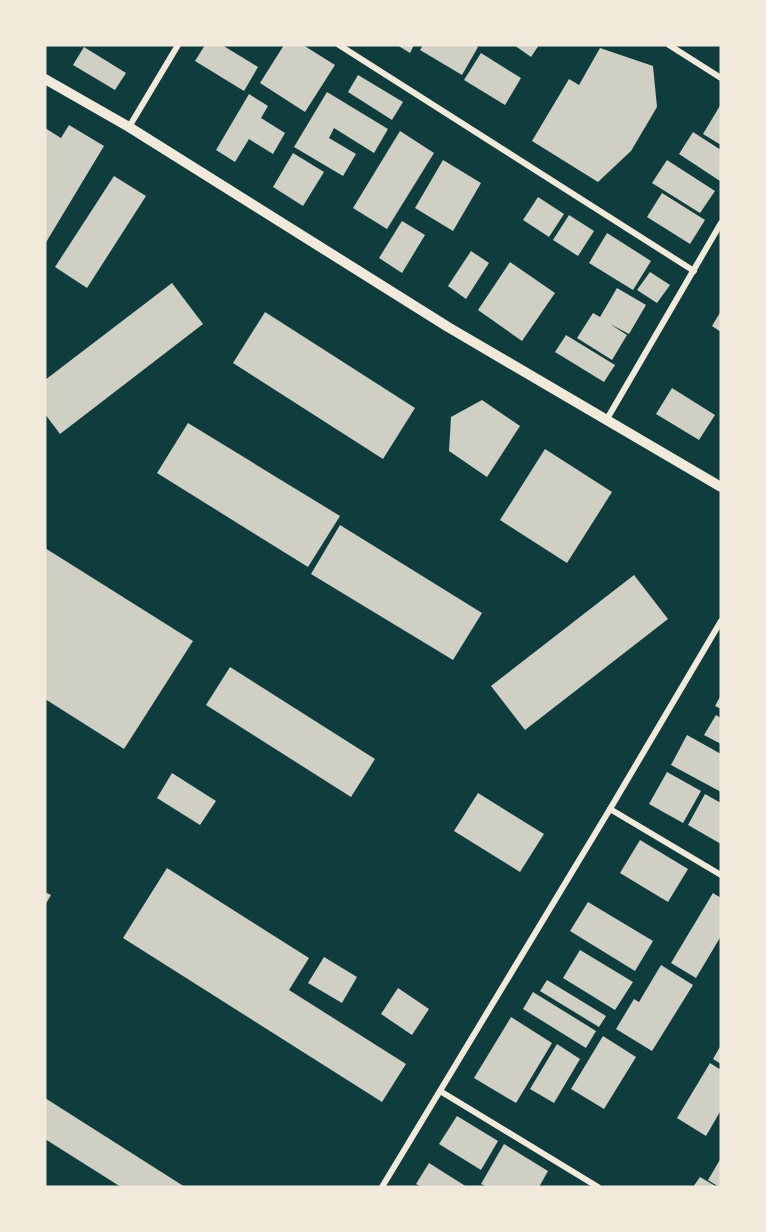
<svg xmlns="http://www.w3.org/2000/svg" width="766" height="1232" font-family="Figtree,sans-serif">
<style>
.building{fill:#cfcfc3}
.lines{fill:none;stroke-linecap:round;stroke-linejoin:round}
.minor{stroke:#f1e9da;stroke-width:6}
.tertiary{stroke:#f1e9da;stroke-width:10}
</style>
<rect width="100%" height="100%" fill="#0f3d3e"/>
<g class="building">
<path d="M205,45h17l36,22 -14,24 -49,-30z"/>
<path d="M284,45h19l32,20 -30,47 -45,-29z"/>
<path d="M397,45h17l-4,8z"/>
<path d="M423,45h51l4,2 -16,28 -42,-25z"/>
<path d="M514,45h25l-8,12z"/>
<path d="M84,47l42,26 -11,17 -42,-25z"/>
<path d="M600,48l53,18 4,41 -26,44 -33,31 -66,-41 37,-62 10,6z"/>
<path d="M481,53l40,25 -16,27 -41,-25z"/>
<path d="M358,75l45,27 -11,18 -44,-28z"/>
<path d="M327,92l61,37 -14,24 -40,-25 -5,10 27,16 -13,22 -49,-29z"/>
<path d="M249,94l19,12 -7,12 24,15 -12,21 -24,-15 -14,23 -19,-12z"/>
<path d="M721,104v41l-18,-11z"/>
<path d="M69,125l35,21 -59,98v-116l16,10z"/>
<path d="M400,131l34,22 -47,76 -34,-21z"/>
<path d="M693,132l28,18 -1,31 -41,-27z"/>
<path d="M293,153l31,19 -21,34 -30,-19z"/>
<path d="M443,160l38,23 -28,48 -38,-23z"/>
<path d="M667,160l48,31 -15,22 -48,-30z"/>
<path d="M114,176l32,20 -59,92 -32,-21z"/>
<path d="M662,193l43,27 -15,24 -43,-27z"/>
<path d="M538,197l26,17 -15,23 -26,-17z"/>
<path d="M569,215l25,16 -16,25 -25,-16z"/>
<path d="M402,221l23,14 -23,38 -23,-15z"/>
<path d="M607,233l44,28 -18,29 -44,-27z"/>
<path d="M471,251l18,12 -23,36 -18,-13z"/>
<path d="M510,262l45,31 -33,48 -44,-31z"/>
<path d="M650,272l20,13 -13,18 -20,-13z"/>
<path d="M172,283l31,41 -143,110 -15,-20v-34z"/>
<path d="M617,288l29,17 -17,29 -19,-10 17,11 -15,25 -35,-22 16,-25 7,4z"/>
<path d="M721,311v21l-9,-6z"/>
<path d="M265,312l150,96 -32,51 -150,-96z"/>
<path d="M566,335l49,30 -11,17 -49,-30z"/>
<path d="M672,388l43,27 -16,25 -43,-26z"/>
<path d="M482,400l38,26 -33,51 -38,-26 2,-34z"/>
<path d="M188,423l152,93 -32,51 -151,-94z"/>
<path d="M545,449l67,43 -45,71 -67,-43z"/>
<path d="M340,525l142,88 -29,47 -142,-86z"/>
<path d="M45,548l148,93 -69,108 -79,-50z"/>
<path d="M634,575l34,44 -143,111 -34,-44z"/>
<path d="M230,667l145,92 -24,38 -145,-92z"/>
<path d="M721,695v14l-6,-3z"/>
<path d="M716,715l5,3v26l-17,-9z"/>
<path d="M687,735l34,19v38l-50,-27z"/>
<path d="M667,772l34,19 -18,32 -34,-19z"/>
<path d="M172,773l44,28 -16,24 -43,-27z"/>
<path d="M478,793l66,41 -24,38 -66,-41z"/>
<path d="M705,794l16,9v41l-33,-19z"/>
<path d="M640,840l48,29 -20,33 -48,-29z"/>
<path d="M167,868l142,90 -20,32 117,74 -24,38 -259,-164z"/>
<path d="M45,892l6,3 -6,10z"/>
<path d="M713,893l8,5v38l-25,42 -25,-15z"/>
<path d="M588,902l65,39 -18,30 -65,-40z"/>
<path d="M580,950l53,32 -18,28 -52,-32z"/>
<path d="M324,957l33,20 -15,26 -34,-20z"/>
<path d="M661,965l32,20 -41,66 -36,-22 18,-30 5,3z"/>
<path d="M547,980l59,36 -7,11 -59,-36z"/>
<path d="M398,988l31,21 -17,26 -31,-21z"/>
<path d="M533,992l63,39 -10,17 -63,-39z"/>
<path d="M511,1017l41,26 -36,60 -42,-25z"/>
<path d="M603,1036l33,21 -32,52 -33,-20z"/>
<path d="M557,1044l23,15 -26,44 -24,-14z"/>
<path d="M721,1045v19l-8,-5z"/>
<path d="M710,1063l11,7v40l-15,26 -29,-18z"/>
<path d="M45,1098l140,89h-64l-76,-48z"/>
<path d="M457,1116l41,25 -17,29 -42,-26z"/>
<path d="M504,1144l44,27 -9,16h-52l-6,-3z"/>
<path d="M721,1158v29h-2l-11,-7z"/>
<path d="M429,1163l38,24h-46l-5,-3z"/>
<path d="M700,1177l17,10h-24z"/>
</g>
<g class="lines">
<g class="minor">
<path d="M339,45l355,226"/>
<path d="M669,45l52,33"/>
<path d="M129,127l49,-82"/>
<path d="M607,419l114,-196"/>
<path d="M610,809l111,66"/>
<path d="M440,1091l158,96"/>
<path d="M382,1187l228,-378 111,-188"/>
</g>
<path class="tertiary" d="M45,79l84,48 319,200 273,160"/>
</g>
<rect width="766" height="1232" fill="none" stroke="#f1e9da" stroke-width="93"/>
</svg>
